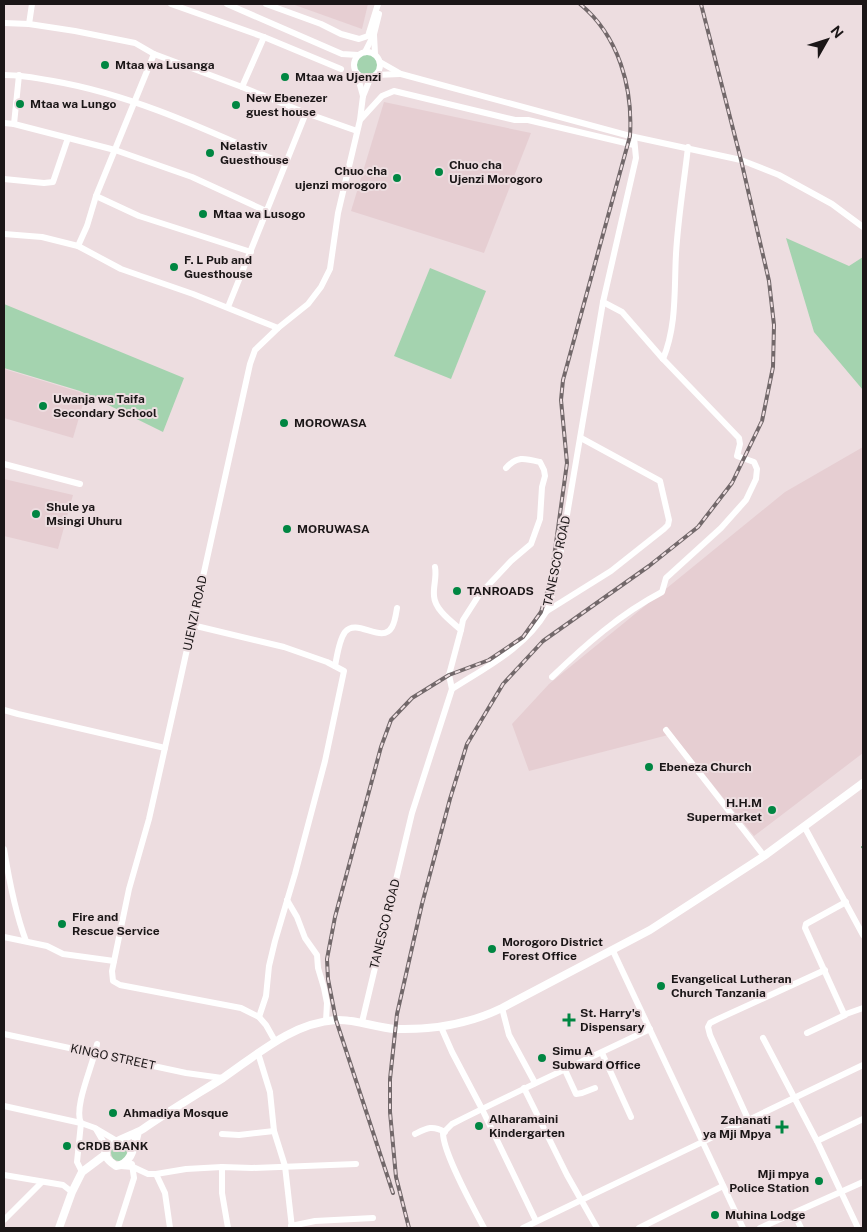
<svg xmlns="http://www.w3.org/2000/svg" width="867" height="1232" font-family="'Public Sans',sans-serif">
<style>
.built{fill:#e6ced2}
.green{fill:#a4d3af}
.lines{fill:none;stroke-linecap:round;stroke-linejoin:round}
.stream{stroke:#61a173;stroke-width:2}
.minor{stroke:#fff;stroke-width:6}
.major{stroke:#fff;stroke-width:8}
.rail-casing{stroke:#72686a;stroke-width:4}
.rail{stroke:#eddde0;stroke-width:2;stroke-dasharray:5.5;stroke-linecap:butt}
.poi-dot{fill:#008642;stroke:#eddde0;stroke-width:2}
.labels{text-anchor:middle;stroke-width:4;stroke-linejoin:round;paint-order:stroke}
.poi-label{font-size:12px;font-weight:bold;fill:#1b1617;stroke:#eddde0;text-anchor:start}
.street-label{font-size:12px;fill:#1b1617;stroke:#eddde0}
</style>
<rect width="100%" height="100%" fill="#eddde0"/>
<g class="built">
<path d="M292,4h76l-6,25z"/>
<path d="M384,102l147,31 -47,120 -133,-42z"/>
<path d="M4,369l82,25 -13,44 -69,-20z"/>
<path d="M863,447v306l-109,83 -82,-102 -143,37 -17,-47 37,-40 236,-192z"/>
<path d="M4,479l69,16 -15,54 -54,-13z"/>
</g>
<g class="green">
<circle cx="367" cy="65" r="11"/>
<path d="M786,238l63,28 14,-9v133l-49,-58z"/>
<path d="M430,268l56,23 -35,88 -57,-23z"/>
<path d="M4,304l180,74 -21,54 -83,-41 -76,-23z"/>
<circle cx="119" cy="1153" r="8"/>
</g>
<g class="lines">
<path class="stream" d="M862,847l1,1"/>
<g class="minor">
<path d="M171,4l93,33 77,32"/>
<path d="M227,4l115,50 16,1"/>
<path d="M266,4l55,20 20,10 18,5 9,-3 10,-32"/>
<path d="M4,23l25,1 46,7 60,12 19,11 88,33 64,26 51,18"/>
<path d="M29,24l3,-20"/>
<path d="M374,35l1,19"/>
<circle cx="367" cy="65" r="13"/>
<path d="M365,52l9,-18 5,-20"/>
<path d="M380,62l21,12 229,62 111,24 38,15 53,29 31,23"/>
<path d="M357,74l6,22"/>
<path d="M4,75c17,0 33,3 49,6 81,14 156,50 231,83"/>
<path d="M376,75l24,-1"/>
<path d="M242,87l22,-50"/>
<path d="M361,119l21,-23 12,-5 121,29h13l106,25"/>
<path d="M4,123l10,1 101,26 77,27 74,34"/>
<path d="M14,124l5,-49"/>
<path d="M4,179l40,4 9,-1 15,-44"/>
<path d="M96,196l43,20 112,36"/>
<path d="M4,234l38,3 36,9 43,23 72,25 85,34"/>
<path d="M78,246l9,-20 9,-30 58,-142"/>
<path d="M228,307l78,-194"/>
<path d="M663,359c14,-34 11,-69 13,-105 2,-36 8,-71 12,-107"/>
<path d="M4,464l76,20"/>
<path d="M435,567c2,10 -2,19 -1,29 1,14 17,25 27,34l-12,45 3,14"/>
<path d="M547,611l64,-40 53,-42 4,-4 1,-5 -9,-39 -79,-43"/>
<path d="M192,625l92,22 43,15 17,9 -19,90 -30,113 -20,67 -6,25 -3,30 -7,21"/>
<path d="M461,630l2,-10 16,-25 32,-34 20,-17 9,-25 2,-32 3,-11 -1,-6 -4,-8c-16,-4 -23,-6 -34,6"/>
<path d="M335,666c2,-10 4,-26 10,-34 12,-15 37,13 47,-5 3,-5 4,-13 5,-19"/>
<path d="M552,677c33,-32 68,-63 110,-85l4,-14 55,-50 25,-28 10,-21 1,-10 -3,-7 -17,-6 3,-12 -1,-6 -76,-79 -41,-47 -19,-10"/>
<path d="M4,710l14,4 147,34"/>
<path d="M666,730l98,126"/>
<path d="M804,826l59,109"/>
<path d="M4,849c5,31 11,63 22,92"/>
<path d="M287,900l10,17 8,21 12,17 1,13 6,20 3,15 -1,18"/>
<path d="M846,902l-40,22 -1,4 39,86h2l17,-6"/>
<path d="M4,937l43,9 16,8 51,7"/>
<path d="M613,951l130,277"/>
<path d="M502,1008l7,27 26,48"/>
<path d="M362,1022l50,-209 40,-124c34,-22 73,-41 94,-77 6,-11 9,-32 12,-44l45,-266 33,-144 -2,-21"/>
<path d="M441,1027l11,25 30,57 54,112"/>
<path d="M807,1033l38,-18"/>
<path d="M4,1034l182,39 36,5"/>
<path d="M763,1038l54,103 41,87"/>
<path d="M275,1041l-9,-16 -7,-8 -18,-9 -121,-23 -7,-4 -1,-10 17,-82 20,-70 29,-129 72,-326 5,-14 23,-22 30,-24 13,-17 9,-18 8,-56 22,-93 3,-24 7,-17"/>
<path d="M258,1053l12,39 4,39 11,35 7,62"/>
<path d="M602,1053l29,64"/>
<path d="M565,1070l11,24 6,-1 13,-5"/>
<path d="M524,1088l43,87 30,53"/>
<path d="M4,1106l77,17 14,5 22,13"/>
<path d="M748,1119l-38,-84 -2,-8 2,-4 8,-4 107,-49"/>
<path d="M96,1129l11,19"/>
<path d="M222,1134l17,1 35,-4"/>
<path d="M415,1134c12,-6 17,-9 30,-2"/>
<path d="M817,1141l46,-22"/>
<path d="M121,1166l12,1 15,7h8l9,19 5,35"/>
<path d="M222,1167v26l6,35"/>
<path d="M82,1172l-5,-10 4,-39c-8,-16 13,-60 16,-79"/>
<path d="M156,1174l30,-5 36,-2 30,1 104,-4"/>
<path d="M4,1175l59,10 9,7"/>
<path d="M794,1213l7,15"/>
<path d="M4,1220l38,-38"/>
<path d="M291,1226l24,-5 58,-3"/>
<path d="M118,1228l16,-50 -2,-14"/>
<path d="M484,1228c-10,-19 -41,-75 -41,-95l9,-9c65,-33 132,-63 198,-95"/>
<path d="M523,1228l340,-163"/>
<path d="M639,1228l84,-42"/>
<path d="M760,1228l103,-46"/>
</g>
<g class="major">
<path d="M138,1132c-4,14 -6,32 -22,34 -31,-20 14,-28 27,-37 26,-18 53,-34 80,-51 35,-24 69,-55 113,-58 20,-1 40,8 60,9 37,1 73,-5 106,-21l148,-78 114,-74 99,-73"/>
<path d="M59,1228l13,-36 10,-20 24,-18"/>
</g>
<defs>
<g id="rail">
<path d="M393,1193l-57,-173 -8,-41 -1,-20 8,-42 46,-170 10,-27 21,-22 37,-23 40,-15 34,-23 18,-25 10,-33 16,-116 -6,-63 2,-20 67,-244c3,-48 -11,-100 -50,-132"/>
<path d="M409,1228l-13,-51 -6,-65v-33l7,-65 25,-110 28,-105 17,-55 36,-60 40,-43 106,-75 49,-39 34,-44 30,-62 11,-54 1,-42 -5,-44 -28,-121 -40,-156"/>
</g>
</defs>
<use href="#rail" class="rail-casing"/>
<use href="#rail" class="rail"/>
</g>
<g class="poi-dot">
<circle cx="105" cy="65" r="5"/>
<circle cx="285" cy="77" r="5"/>
<circle cx="20" cy="104" r="5"/>
<circle cx="236" cy="105" r="5"/>
<circle cx="210" cy="153" r="5"/>
<circle cx="439" cy="172" r="5"/>
<circle cx="397" cy="178" r="5"/>
<circle cx="203" cy="214" r="5"/>
<circle cx="174" cy="267" r="5"/>
<circle cx="43" cy="406" r="5"/>
<circle cx="284" cy="423" r="5"/>
<circle cx="36" cy="514" r="5"/>
<circle cx="287" cy="529" r="5"/>
<circle cx="457" cy="591" r="5"/>
<circle cx="649" cy="767" r="5"/>
<circle cx="772" cy="810" r="5"/>
<circle cx="62" cy="924" r="5"/>
<circle cx="492" cy="949" r="5"/>
<circle cx="661" cy="986" r="5"/>
<path d="M566.5 1012.5h5v5h5v5h-5v5h-5v-5h-5v-5h5z"/>
<circle cx="542" cy="1058" r="5"/>
<circle cx="113" cy="1113" r="5"/>
<circle cx="479" cy="1126" r="5"/>
<path d="M779.5 1119.5h5v5h5v5h-5v5h-5v-5h-5v-5h5z"/>
<circle cx="67" cy="1146" r="5"/>
<circle cx="819" cy="1181" r="5"/>
<circle cx="715" cy="1215" r="5"/>
</g>
<g class="labels">
<g class="poi-label">
<text x="115" y="69">Mtaa wa Lusanga</text>
<text x="295" y="81">Mtaa wa Ujenzi</text>
<text x="246" y="102">New Ebenezer<tspan x="246" dy="14">guest house</tspan></text>
<text x="30" y="108">Mtaa wa Lungo</text>
<text x="220" y="150">Nelastiv<tspan x="220" dy="14">Guesthouse</tspan></text>
<text x="449" y="169">Chuo cha<tspan x="449" dy="14">Ujenzi Morogoro</tspan></text>
<text x="387" y="175" text-anchor="end">Chuo cha<tspan x="387" dy="14">ujenzi morogoro</tspan></text>
<text x="213" y="218">Mtaa wa Lusogo</text>
<text x="184" y="264">F. L Pub and<tspan x="184" dy="14">Guesthouse</tspan></text>
<text x="53" y="403">Uwanja wa Taifa<tspan x="53" dy="14">Secondary School</tspan></text>
<text x="294" y="427">MOROWASA</text>
<text x="46" y="511">Shule ya<tspan x="46" dy="14">Msingi Uhuru</tspan></text>
<text x="297" y="533">MORUWASA</text>
<text x="467" y="595">TANROADS</text>
<text x="659" y="771">Ebeneza Church</text>
<text x="762" y="807" text-anchor="end">H.H.M<tspan x="762" dy="14">Supermarket</tspan></text>
<text x="72" y="921">Fire and<tspan x="72" dy="14">Rescue Service</tspan></text>
<text x="502" y="946">Morogoro District<tspan x="502" dy="14">Forest Office</tspan></text>
<text x="671" y="983">Evangelical Lutheran<tspan x="671" dy="14">Church Tanzania</tspan></text>
<text x="580" y="1017">St. Harry's<tspan x="580" dy="14">Dispensary</tspan></text>
<text x="552" y="1055">Simu A<tspan x="552" dy="14">Subward Office</tspan></text>
<text x="123" y="1117">Ahmadiya Mosque</text>
<text x="489" y="1123">Alharamaini<tspan x="489" dy="14">Kindergarten</tspan></text>
<text x="771" y="1124" text-anchor="end">Zahanati<tspan x="771" dy="14">ya Mji Mpya</tspan></text>
<text x="77" y="1150">CRDB BANK</text>
<text x="809" y="1178" text-anchor="end">Mji mpya<tspan x="809" dy="14">Police Station</tspan></text>
<text x="725" y="1219">Muhina Lodge</text>
</g>
<g class="street-label">
<text transform="translate(557 561) rotate(-78)" y="4">TANESCO ROAD</text>
<text transform="translate(195 613) rotate(-78)" y="4">UJENZI ROAD</text>
<text transform="translate(385 924) rotate(-76)" y="4">TANESCO ROAD</text>
<text transform="translate(113 1057) rotate(12)" y="4">KINGO STREET</text>
</g>
</g>
<rect width="867" height="1232" fill="none" stroke="#1b1617" stroke-width="10"/>
<g transform="translate(827 40) rotate(51)" stroke="#eddde0" stroke-width="4" paint-order="stroke">
<path d="M0-4L9 19L0 12L-9 19Z" fill="#1b1617"/>
<text y="-8" font-size="14" font-weight="bold" text-anchor="middle" fill="#1b1617">N</text>
</g>
</svg>
